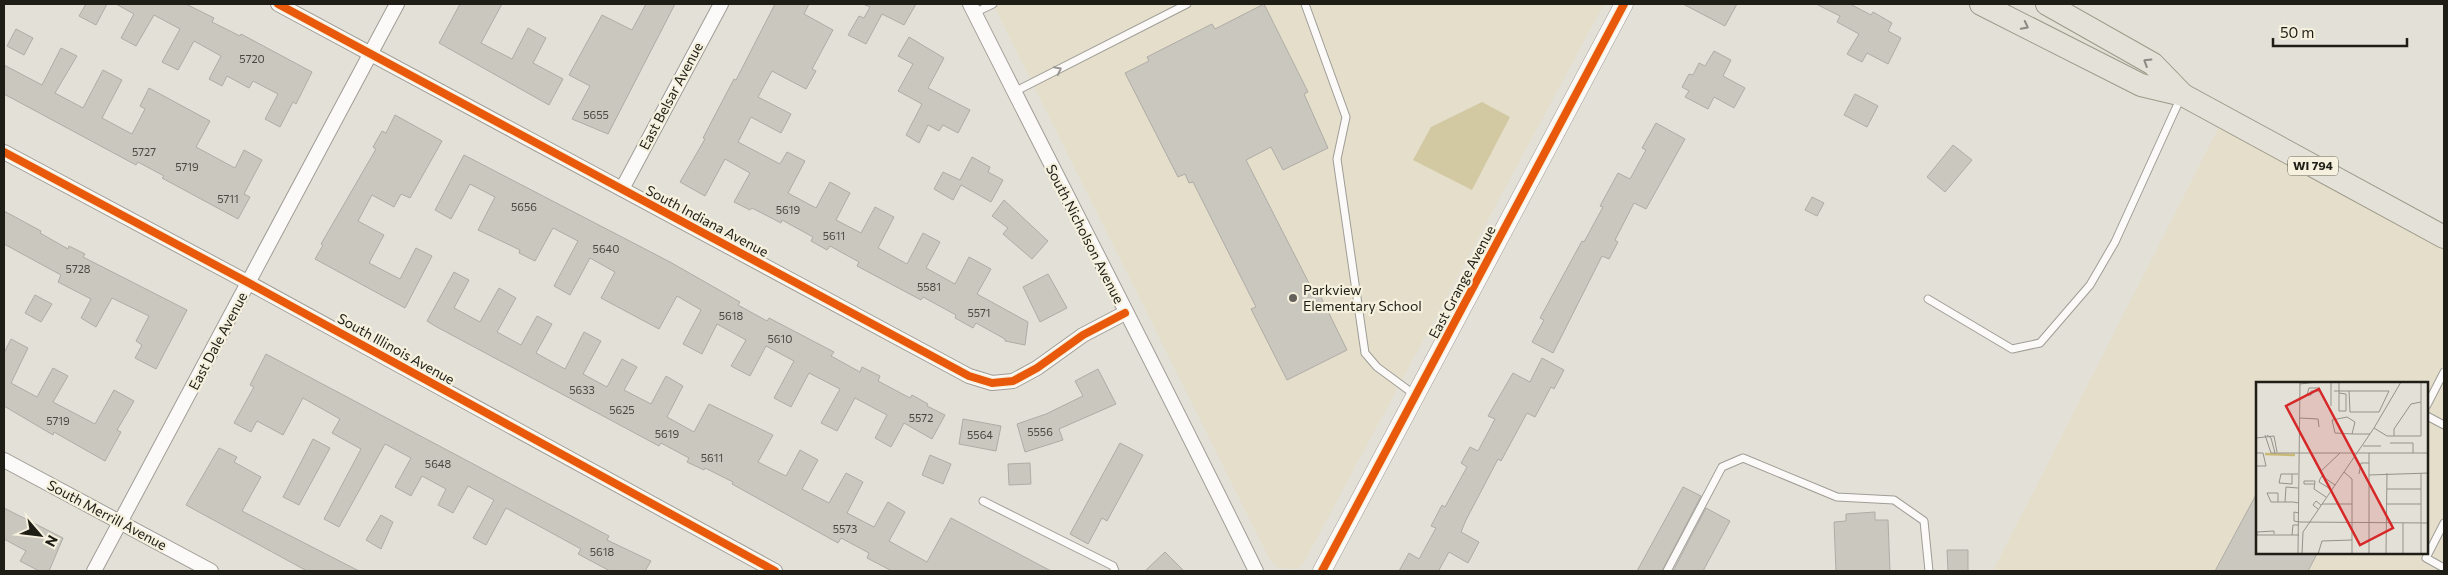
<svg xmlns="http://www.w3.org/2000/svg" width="2448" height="575" font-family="Commissioner,sans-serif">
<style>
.built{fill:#e4decb;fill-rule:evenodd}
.green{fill:#d2c9a2}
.building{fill:#cac7bf;stroke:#aeaca5}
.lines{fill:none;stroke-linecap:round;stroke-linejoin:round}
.service-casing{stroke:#9f9d96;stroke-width:9}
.minor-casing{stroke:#9f9d96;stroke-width:16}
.tertiary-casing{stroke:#9f9d96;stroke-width:19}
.primary-casing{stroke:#9d9988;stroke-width:24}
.service{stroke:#fbfaf9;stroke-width:7}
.minor{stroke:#fbfaf9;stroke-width:14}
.tertiary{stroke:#fbfaf9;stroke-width:18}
.primary{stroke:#e4e1d9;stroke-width:22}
.cycleway-casing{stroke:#f6f1de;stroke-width:11}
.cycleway{stroke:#e8590c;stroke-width:8}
.oneway{stroke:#8b8981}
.oneway2{stroke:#989793}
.poi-dot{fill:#63615a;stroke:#f6f1de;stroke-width:2}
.labels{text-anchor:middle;stroke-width:4.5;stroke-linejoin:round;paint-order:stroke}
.number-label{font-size:11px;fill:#494840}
.shield{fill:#f6f1de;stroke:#5f5d52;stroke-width:1}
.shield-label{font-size:12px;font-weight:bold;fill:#1e1d16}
.street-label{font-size:14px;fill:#1e1d16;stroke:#f6f1de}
.poi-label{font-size:14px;fill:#1e1d16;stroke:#f6f1de;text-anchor:start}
.inset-river{fill:none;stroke:#c9b975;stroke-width:2.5}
.inset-road{fill:none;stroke:#94928a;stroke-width:1}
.view{fill:#d62828;fill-opacity:0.15;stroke:#d62828;stroke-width:2.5}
.inset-edge{fill:none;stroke:#1e1d16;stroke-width:2.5}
</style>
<rect width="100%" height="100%" fill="#e3e0d7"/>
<g class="built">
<path d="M993,4h611l-301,560 -5,5 -19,-1 -9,-8z"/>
<path d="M2224,117l220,120v334h-451zM2257,384h170v170h-170z"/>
</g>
<path class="green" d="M1482,102l28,15 -38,73 -59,-30 18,-33z"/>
<g class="building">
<path d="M86,4h21l-11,21 -17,-9z"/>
<path d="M116,4h70l28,14 -2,4 28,14 1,-2 71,38 -16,32 -3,-2 -13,25 -15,-8 13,-25 -25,-13 -4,7 -22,-12 -5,10 -13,-7 12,-23 -27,-15 -16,29 -16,-8 18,-33 -26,-14 -18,31 -15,-8 13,-24z"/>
<path d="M460,4h42l-21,39 31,16 16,-31 18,10 -13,25 30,16 -14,26 -110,-62z"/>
<path d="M646,4h29l-67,130 -36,-15 18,-33 -21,-11 33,-60 30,15z"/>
<path d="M775,4h34l-5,10 29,16 -21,39 4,2 -10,18 -34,-18 -14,26 33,17 -10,19 -30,-16 -13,25 42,22 7,-12 18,9 -17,32 28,15 14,-26 20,11 -14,27 25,13 14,-26 19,10 -16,31 29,16 16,-31 17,9 -14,26 29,16 14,-27 22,12 -14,25 51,28 -3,23 -20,-4v-2l-29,-16 -3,5 -18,-10 1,-3 -33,-18 -2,3 -64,-34 2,-4 -29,-16 -3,4 -16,-9 2,-4 -31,-17 -1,3 -29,-15 -2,2 -16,-8 16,-29 -25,-14 -20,37 -25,-14 25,-43 -2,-1 22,-42 9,-17 2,1z"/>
<path d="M863,4h53l-12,21 -22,-11 -16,30 -18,-9 11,-19 5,2 6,-11z"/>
<path d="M1264,4l44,88 -4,2 24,54 -45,22 -12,-23 -25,13 67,131 4,-2 30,61 -60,30 -36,-71 5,-2 -63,-125 -4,1 -4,-9 -7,3 -53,-104 24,-12 -2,-4 65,-33 3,5z"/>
<path d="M1683,4h54l-12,22z"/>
<path d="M1816,4h34l21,11 2,-3 19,11 -4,8 13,7 -13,26 -21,-11 -5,9 -15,-8 12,-20 -22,-12 3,-6z"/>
<path d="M16,29l17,9 -9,17 -17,-9z"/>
<path d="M909,37l35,21 -16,30 42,22 -12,23 -15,-8 -4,6 -11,-6 -9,18 -13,-8 16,-31 -24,-13 15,-27 -15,-8z"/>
<path d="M61,48l16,8 -22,37 28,15 20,-38 19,10 -20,38 30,16 13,-25 -5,-3 9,-18 61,33 -14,26 39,21 9,-18 18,10 -18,34 6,3 -12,22 -76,-41 2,-2 -26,-14 -2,3 -132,-71v-29l38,20z"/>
<path d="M1714,51l17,9 -8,16 22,12 -11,20 -20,-11 -6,12 -23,-12 4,-6 -7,-4 7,-13 4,1 6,-12 6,3z"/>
<path d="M1855,94l23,12 -11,21 -23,-12z"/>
<path d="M395,115l47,26 -32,57 -9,-4 -7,13 -22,-12 -14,26 26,14 -15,28 31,16 16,-31 16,8 -27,52 -90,-49 8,-14 -2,-1 55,-95 -3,-2 9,-16 4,2z"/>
<path d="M1656,123l29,16 -39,70 -12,-6 -19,37 3,2 -9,17 -7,-3 -49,97 -21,-11 12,-22 -4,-2 42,-77 2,1 19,-35 -3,-1 18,-33 12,6 16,-29 -4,-2z"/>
<path d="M1953,145l19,15 -27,32 -18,-15z"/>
<path d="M464,155l206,107 70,40 -2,3 29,16 2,-3 65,34 -3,4 29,16 2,-5 18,9 -2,5 32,17 2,-3 16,9 -1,2 18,9 -13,24 -28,-16 -13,24 -16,-9 12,-23 -32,-17 -18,33 -16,-8 19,-34 -31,-16 -18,34 -17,-9 20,-37 -28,-15 -16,30 -19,-10 15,-26 -29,-16 -15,30 -19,-10 18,-34 -24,-14 -18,33 -58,-31 14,-26 -25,-14 -20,37 -16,-9 24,-45 -25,-13 -18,33 -16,-8 1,-3 -42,-20 17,-33 -25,-13 -19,35 -16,-9z"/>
<path d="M972,157l18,10 -2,5 15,8 -12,22 -30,-17 -8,15 -19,-11 9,-17 17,8z"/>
<path d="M1812,197l12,6 -7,13 -12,-6z"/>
<path d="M1004,200l44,41 -16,18 -29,-25 5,-6 -16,-12z"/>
<path d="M4,211l37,20 -1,2 28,16 1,-3 16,8 -2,3 104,53 -31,59 -21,-11 7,-13 -6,-4 13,-25 -37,-18 -16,29 -15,-9 10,-19 -33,-17 3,-7 -57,-31z"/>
<path d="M454,272l15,8 -15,28 26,14 19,-34 17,10 -19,34 24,13 16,-29 15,8 -16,29 29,16 19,-37 17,9 -18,33 24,13 15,-28 15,8 -13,23 27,14 15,-28 17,10 -16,31 27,15 15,-28 64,31 -15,27 28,14 14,-26 18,10 -16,29 27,14 17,-30 17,9 -16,31 27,14 14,-25 17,10 -16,29 38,21 24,-44 100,53h-159l-25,-13 2,-5 -28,-15 -3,5 -106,-59 1,-2 -28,-14 -1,2 -17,-8 2,-4 -28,-15 -2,3 -224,-120 -8,-5z"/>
<path d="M1048,274l19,34 -27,14 -17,-35z"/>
<path d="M35,295l17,9 -11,18 -16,-9z"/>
<path d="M11,339l17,9 -17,35 26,14 16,-29 15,8 -15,26 42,22 19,-34 20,11 -17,29 4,2 -16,29 -51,-29 -1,3 -49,-29v-53z"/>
<path d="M266,354l343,182 -2,4 44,21 -6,10h-35l-32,-17 3,-5 -75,-41 -20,37 -13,-7 21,-38 -26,-14 -15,27 -15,-8 8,-16 -24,-13 -11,20 -16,-9 16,-29 -26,-14 -46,83 -15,-8 37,-70 -29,-16 8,-14 -37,-21 -20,37 -26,-14 -6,11 -17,-9 20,-36 -4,-2z"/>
<path d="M1542,358l22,12 -10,19 -3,-2 -16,30 -8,-4 -26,48 -3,-2 -32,61 -5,12 18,10 -11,21 -19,-11 -10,18 3,1h-43l10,-18 10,6 17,-31 -5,-2 11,-21 3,2 22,-40 -6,-4 9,-16 8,4 17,-32 -7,-3 25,-43 17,9z"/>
<path d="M1098,369l18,35 -57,25 4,11 -38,12 -8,-28 29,-10 37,-18 -8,-15z"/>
<path d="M963,419l38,7 -5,25 -37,-7z"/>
<path d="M313,439l17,9 -31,57 -16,-8z"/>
<path d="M1120,443l23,12 -36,66 -5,-3 -14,26 -18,-10z"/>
<path d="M219,448l18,9 -3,5 27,15 -19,34 117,60h-52l-121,-66z"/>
<path d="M930,455l21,9 -8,20 -21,-9z"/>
<path d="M1030,463l1,21 -22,1 -1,-21z"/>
<path d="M1683,487l18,9 -39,75h-25z"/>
<path d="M2257,493v61h60l-9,17h-93z"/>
<path d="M4,508l59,30 -14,33h-10l-19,-10 6,-10 -22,-12z"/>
<path d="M1706,508l24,13 -27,50h-30z"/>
<path d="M1875,512v8h13l2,51h-54l-2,-49 12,-1v-7z"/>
<path d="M381,515l12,7 -12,27 -15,-9z"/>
<path d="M1947,550h21v21h-20z"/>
<path d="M1165,552l19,19h-39z"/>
</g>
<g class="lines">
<defs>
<g id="service">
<path d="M1305,4l41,113 -9,42 28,194 12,14 38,28"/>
<path d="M974,13l19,-9"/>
<path d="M1014,92l173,-88"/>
<path d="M1928,299l84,50 28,-6 50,-58 25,-43 66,-145"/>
<path d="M2427,405l17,-33"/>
<path d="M2427,416l17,9"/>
<path d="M983,501l130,65 2,5"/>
<path d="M2444,523l-18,35 18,10"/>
<path d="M1667,571l55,-104 21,-9 94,39 57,3 30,21 5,50"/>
</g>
<g id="minor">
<path d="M278,4l691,372 23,7 21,-2 24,-13 46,-33 42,-22"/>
<path d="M970,4c95,189 193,377 286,567"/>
<path d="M4,152l245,131 526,288"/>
<path d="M622,189l99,-185"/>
<path d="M4,460l207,111"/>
<path d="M94,571l303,-567"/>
</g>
<path id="tertiary" d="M1322,571l302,-567"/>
<g id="primary">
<path d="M1981,4l160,81 42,10 261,142"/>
<path d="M2047,4l106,60 30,31"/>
</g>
</defs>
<use href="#service" class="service-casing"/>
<use href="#minor" class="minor-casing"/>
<use href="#tertiary" class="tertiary-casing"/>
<use href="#primary" class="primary-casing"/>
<use href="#service" class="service"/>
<use href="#minor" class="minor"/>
<use href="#tertiary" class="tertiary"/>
<use href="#primary" class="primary"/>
<defs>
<g id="cycleway">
<path d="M278,4l691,372 23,7 21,-2 24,-13 46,-33 42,-22"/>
<path d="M4,152l245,131 526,288"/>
<path d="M1322,571l302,-567"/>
</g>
</defs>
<use href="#cycleway" class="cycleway-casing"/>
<use href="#cycleway" class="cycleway"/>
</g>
<defs><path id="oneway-chevron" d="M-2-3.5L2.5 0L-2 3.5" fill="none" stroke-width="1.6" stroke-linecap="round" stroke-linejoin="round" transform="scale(1.25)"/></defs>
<g class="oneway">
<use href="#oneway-chevron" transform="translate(2025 26) rotate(27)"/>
<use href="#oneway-chevron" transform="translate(2147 62) rotate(-148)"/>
</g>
<use class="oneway2" href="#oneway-chevron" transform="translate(1058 70) rotate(-27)"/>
<circle class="poi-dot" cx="1293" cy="298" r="5"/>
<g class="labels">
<g class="number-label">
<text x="252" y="63">5720</text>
<text x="596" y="119">5655</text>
<text x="144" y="156">5727</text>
<text x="187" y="171">5719</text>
<text x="228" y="203">5711</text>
<text x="524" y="211">5656</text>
<text x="788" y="214">5619</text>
<text x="834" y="240">5611</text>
<text x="606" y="253">5640</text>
<text x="78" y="273">5728</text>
<text x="929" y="291">5581</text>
<text x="979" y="317">5571</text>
<text x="731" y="320">5618</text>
<text x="780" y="343">5610</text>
<text x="582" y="394">5633</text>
<text x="622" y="414">5625</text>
<text x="921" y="422">5572</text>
<text x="58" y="425">5719</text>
<text x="1040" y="436">5556</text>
<text x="667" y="438">5619</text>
<text x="980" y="439">5564</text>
<text x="712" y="462">5611</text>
<text x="438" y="468">5648</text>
<text x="845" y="533">5573</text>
<text x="602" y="556">5618</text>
</g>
<rect class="shield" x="2288" y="156.5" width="50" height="19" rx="4"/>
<g class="shield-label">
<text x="2313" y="170">WI 794</text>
</g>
<g class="street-label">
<text transform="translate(671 96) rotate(-62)" y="5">East Belsar Avenue</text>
<text transform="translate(707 221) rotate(28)" y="5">South Indiana Avenue</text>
<text transform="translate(1085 234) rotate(63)" y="5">South Nicholson Avenue</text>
<text transform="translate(1462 282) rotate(-62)" y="5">East Grange Avenue</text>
<text transform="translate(218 341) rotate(-62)" y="5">East Dale Avenue</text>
<text transform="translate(396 349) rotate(29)" y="5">South Illinois Avenue</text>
<text transform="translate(107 515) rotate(28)" y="5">South Merrill Avenue</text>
</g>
<g class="poi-label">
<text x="1303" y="295">Parkview<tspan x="1303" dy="16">Elementary School</tspan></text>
</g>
</g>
<g transform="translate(2256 382)">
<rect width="172" height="172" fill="#e3e0d7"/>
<path class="inset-river" d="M9,72l30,1"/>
<path class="inset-road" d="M77,0h41M83,0v9h50l-10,21h-29l-1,-21M44,2l17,-2M53,6h10v3h-8v4h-4zM78,9h5v20h7v-17l-7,-1M75,24v-24M44,36l18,1 1,8M99,40l-3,12h18M118,46l13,8h34v-54M96,52l-17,-1 -3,-13 15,-3 8,5M9,53l6,18h158M11,53l4,3 4,15M138,54v-7l17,-25 10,-2M0,56l18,-2 3,16M134,61h23v10M107,64h18M0,71h7l3,13h-10M64,90l20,-19M88,90l8,7v75M165,91v81M36,92v10l-13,-1 2,-9h17M103,92l2,-11h8M113,93l60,-2M64,97l2,-3 13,9M64,97l-1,3 13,8M58,102h-10v-3h11l-1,8 12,8M131,107h34M22,120v-9h-11l4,9h22l6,1M29,120l1,-15 12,1M66,122h30M130,122h35M62,127l-5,-4 3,-4 5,4M43,140l130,1M43,140l-5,-1v-9l5,1M147,141v31M0,153h43M1,153v-3l17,-1v3M36,153l1,-10h6M42,172l2,-172M46,172l1,-22 71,-104 27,-46M62,172l4,-13 30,-1M113,172v-101M130,172l1,-81"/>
<path class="view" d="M63,7l74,139 -33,17 -74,-139z"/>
<rect width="172" height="172" class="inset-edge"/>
</g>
<rect width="2448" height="575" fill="none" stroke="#1e1d16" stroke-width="10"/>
<g transform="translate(40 535) rotate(118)" stroke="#f6f1de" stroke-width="4" paint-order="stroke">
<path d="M0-4L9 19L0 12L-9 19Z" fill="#1e1d16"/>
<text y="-8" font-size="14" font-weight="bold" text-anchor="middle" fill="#1e1d16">N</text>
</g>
<path d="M2273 38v8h134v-8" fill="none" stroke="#1e1d16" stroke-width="2.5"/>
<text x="2280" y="38" font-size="15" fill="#1e1d16" stroke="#f6f1de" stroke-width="4" paint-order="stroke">50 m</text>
</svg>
